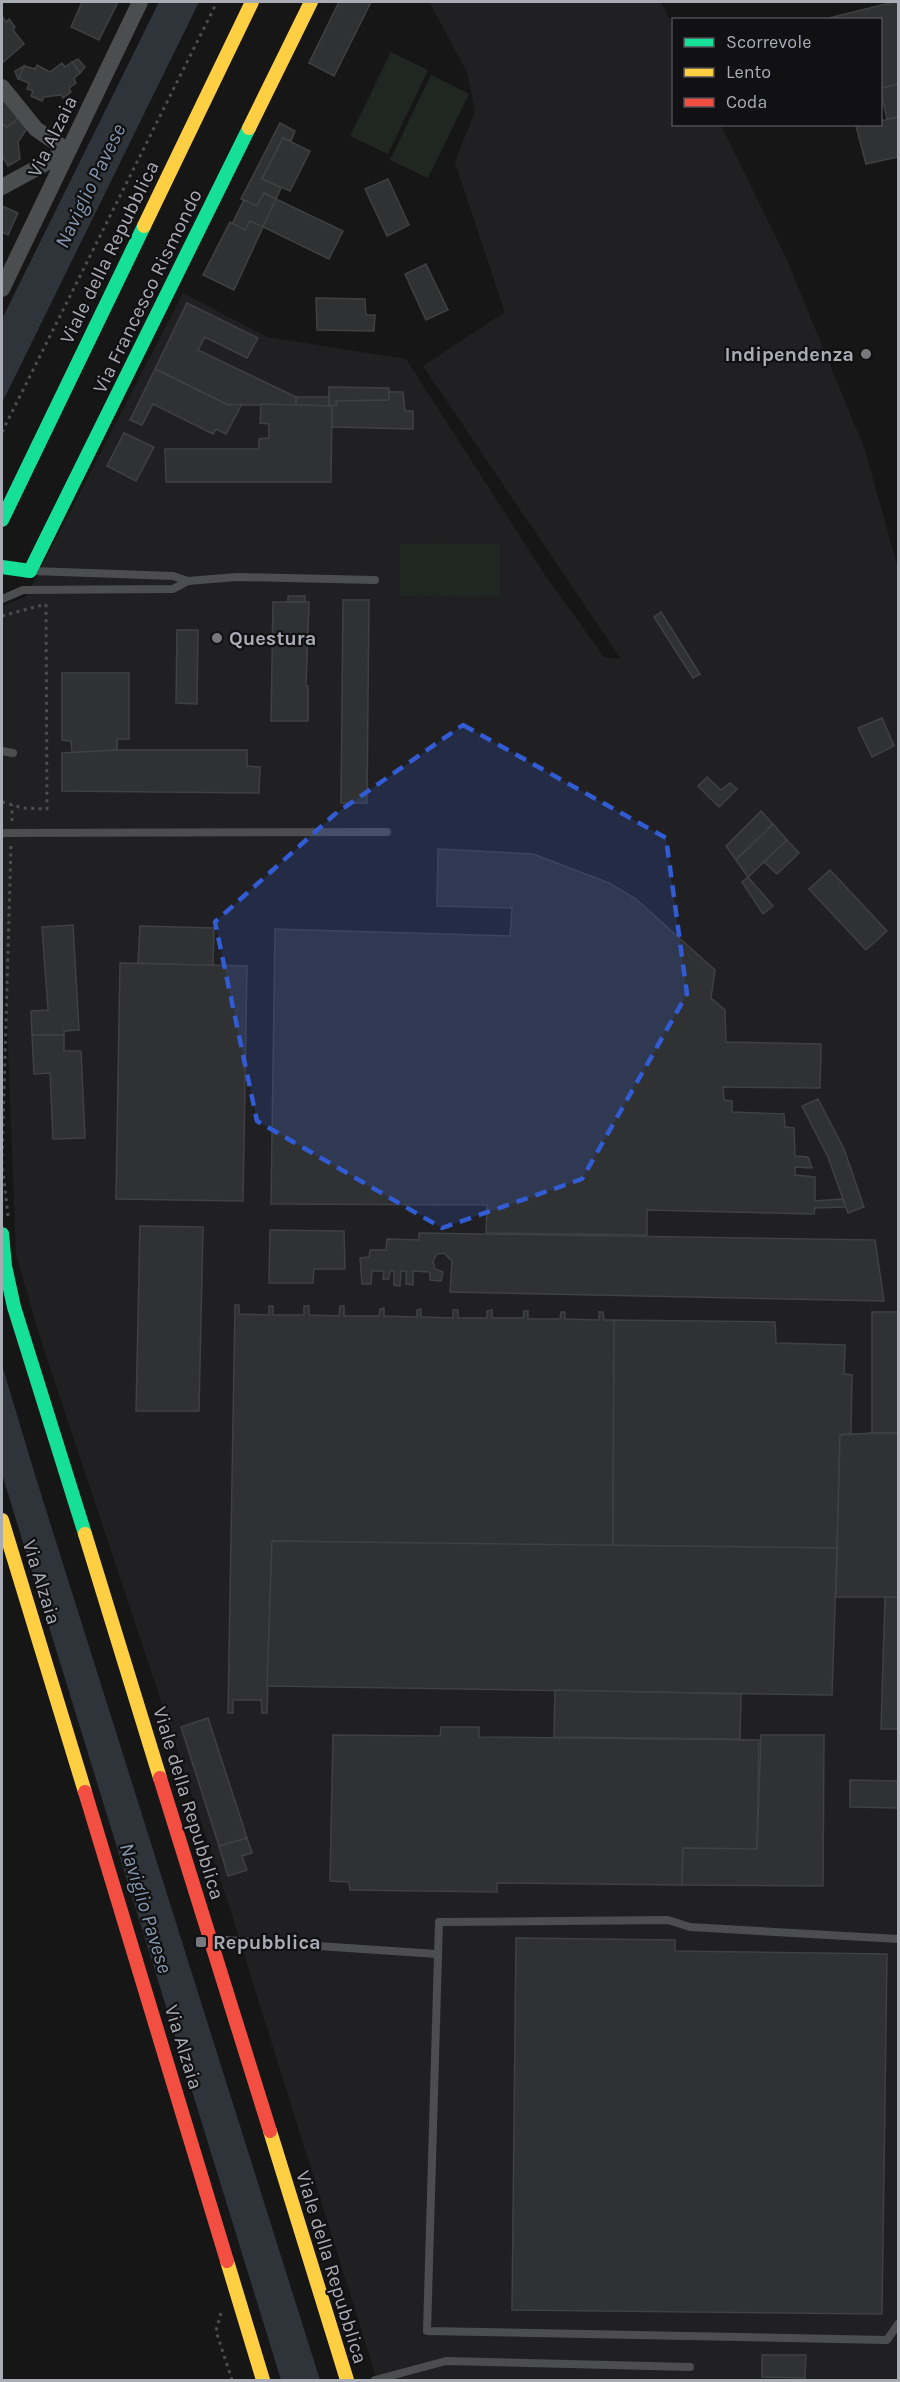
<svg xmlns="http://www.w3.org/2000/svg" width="900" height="2382" font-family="Karla,sans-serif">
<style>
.built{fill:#202022}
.green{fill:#202621}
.water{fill:#2e343a}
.building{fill:#303132;stroke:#3f4042;stroke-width:1.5}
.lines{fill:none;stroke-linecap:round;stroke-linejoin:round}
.path{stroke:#4d4e51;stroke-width:3;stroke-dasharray:3 4.5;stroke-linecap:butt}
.lane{stroke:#4c4d4f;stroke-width:8}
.street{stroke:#4c4d4f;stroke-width:16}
.fast{stroke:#16e098;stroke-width:14}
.slow{stroke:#ffcf43;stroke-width:14}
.jam{stroke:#f24e42;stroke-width:14}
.marked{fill:#325cd3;fill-opacity:0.2;stroke:#325cd3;stroke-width:4.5;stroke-dasharray:12 8;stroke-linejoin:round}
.poi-dot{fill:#76787d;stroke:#111012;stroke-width:2}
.labels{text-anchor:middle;stroke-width:4.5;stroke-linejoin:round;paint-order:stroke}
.street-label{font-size:20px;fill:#a9acb5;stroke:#111012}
.poi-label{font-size:20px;font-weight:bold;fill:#a9acb5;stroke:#111012;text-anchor:start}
.water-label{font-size:21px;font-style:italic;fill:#8497ac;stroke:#111012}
</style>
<rect width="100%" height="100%" fill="#161616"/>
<path class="built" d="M429,2h232l12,25 1,97 47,1 66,135 78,190 33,118v1812h-521l-148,-474 -190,-572 -23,-80 -14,-364v-284l24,-9 157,-304 84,44 139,22 137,213 61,85 17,2 -198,-293 82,-54 -50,-150 20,-51 -8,-39z"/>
<g class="green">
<path d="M391,52l37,18 -40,84 -38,-18z"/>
<path d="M431,75l38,19 -41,84 -38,-18z"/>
<path d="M400,543l100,1v53l-100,-1z"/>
</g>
<g class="water">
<path d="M159,2h40l-197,401v-84z"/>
<path d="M2,1365l34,113 284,902h-39l-279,-906z"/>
</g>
<g class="building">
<path d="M82,2h36l-19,38 -28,-13z"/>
<path d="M339,2h32l-37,74 -25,-13z"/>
<path d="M894,2h4v82l-18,5v-69l-51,-2z"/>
<path d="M2,16l4,6 3,-3 6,8 -2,3 11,14 -22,19z"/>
<path d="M78,59l7,8 -5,6 -8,-11z"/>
<path d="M72,62l8,11 -6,5 2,5 -7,5 2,4 -8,6 -2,-3 -17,2 -2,4 -11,-5 2,-5 -6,-2 2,-6 -10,-4 5,-13 11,3 2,-4 13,7 12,-9 3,4z"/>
<path d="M24,66l-5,13h-1l-3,-8z"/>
<path d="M898,84v33l-11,2 -7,-30z"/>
<path d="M2,98l17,20 -12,9 -4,-3 -1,1z"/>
<path d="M20,117l8,10 -10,15 2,17 -12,7 -6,-11v-30l1,-1 4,3z"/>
<path d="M898,117v40l-32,7 -10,-38 24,-2v-3z"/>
<path d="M280,123l15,8 -4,10 -8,-3 -21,41 19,9 -5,11 -12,-6 -7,13 -16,-7z"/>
<path d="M283,138l27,13 -20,40 -28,-12z"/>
<path d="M388,179l21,46 -22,11 -22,-47z"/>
<path d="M264,193l12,6 -13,28 -13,-6 -5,9 -13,-6 12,-24 13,6z"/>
<path d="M276,199l67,32 -14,28 -66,-32z"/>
<path d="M2,206l16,7 -10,22 -6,-3z"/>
<path d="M250,221l13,6 -29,63 -31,-15 27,-53 15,8z"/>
<path d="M426,264l22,46 -22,10 -21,-46z"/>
<path d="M316,298l49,1 1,16h9l-1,16 -57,-1z"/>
<path d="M187,303l71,35 -11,20 -42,-21 -7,13 98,47v8h-68l-73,-36z"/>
<path d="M155,369l73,36 14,-1 -16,30 -10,-5 -3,5 -60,-30 -11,21 -12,-5z"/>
<path d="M329,387l60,1v12l-53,1 1,4 -8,1z"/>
<path d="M389,392h14l2,19h8v18l-81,-2v-21l5,-1 -1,-4 53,-1z"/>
<path d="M296,397h33v9l-33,-1z"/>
<path d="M261,404l71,2 -1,76h-165l-1,-33h94v-10l10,-1v-14l-9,-1z"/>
<path d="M124,433l30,14 -18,34 -29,-15z"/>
<rect x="288" y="596" width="17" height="6"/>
<path d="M343,600h26l-2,203h-26z"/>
<path d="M273,602h36l-3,84h2v35h-37z"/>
<path d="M661,612l39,62 -7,4 -39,-61z"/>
<path d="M177,630h21l-1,74 -21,-1z"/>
<path d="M62,673h67v66h-12v11l-45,3 -1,-12 -9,-1z"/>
<path d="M882,718l12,28 -22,11 -14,-29z"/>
<path d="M117,750h130v16l13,1 -1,26 -197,-2v-38z"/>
<path d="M707,777l14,13 9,-7 7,6 -18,18 -21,-21z"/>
<path d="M761,811l12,13 -37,36 -10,-14z"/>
<path d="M773,824l14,16 -39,37 -12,-17z"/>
<path d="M787,840l12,13 -22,21 -13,-12z"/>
<path d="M438,849l95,5 76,29 27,16 79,71 -4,28 14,12 1,32 95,2 -1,44 -97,-1 1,13 8,1v11l52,2 1,13 9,1 1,28 13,1 4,11 -17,-1v8l20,2v24l27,-2 4,8 -31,1 -1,6 -167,-4v25l-161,-2 1,-28 -216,-1 4,-275 235,7 2,-28 -75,-2z"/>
<path d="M830,870l57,61 -21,19 -57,-61z"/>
<path d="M748,877l25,29 -10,8 -21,-32z"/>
<path d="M73,925l6,105 -15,1v4h-32l-1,-24 17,-1 -6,-83z"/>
<path d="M140,926l74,2 -1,38 -75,-3z"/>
<path d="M120,963l127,3 -4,235 -127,-2z"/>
<path d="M32,1035h32v16h17l4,87 -32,1 -3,-66 -16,1z"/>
<path d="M818,1099l26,50 20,58 -16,6 -20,-56 -26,-51z"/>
<path d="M140,1226l63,1 -4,184h-63z"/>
<path d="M270,1230l74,1 1,38h-31l-1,14h-44z"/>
<path d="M419,1233l456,7 9,61 -434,-9 2,-31 -8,-8 -7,1 -4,7 2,8 8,3 -2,9 -11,-1v-8l-17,-1v14l-7,-1v-13h-5l-1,15 -6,-1v-14h-4l-1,8h-6l1,-8h-12l-1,13h-9l-2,-26 9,-1 1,-7h16l1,-11 32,1z"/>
<path d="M235,1305h4v9l30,1v-9h4v9h31v-9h5v9l30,1 1,-10h4v10h35l1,-7 4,-1v8l33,1v-7l4,-1v8l32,1v-8h5v8h29v-7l5,-1v8h31l1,-7h4v8h32l1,-7h4v7l34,1v-8h4l1,8h10l-1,227 -341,-6 -5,172h-5l-1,-13h-28v13h-5z"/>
<rect x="872" y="1312" width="26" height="121"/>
<path d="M614,1320l161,2 1,21 69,2 -1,29 8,1 -1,58 -11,2 -3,113 -224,-1z"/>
<path d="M872,1433h26v164h-62l4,-162z"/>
<path d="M272,1541l565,7 -5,147 -565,-9z"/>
<path d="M885,1597h13v132h-17z"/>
<path d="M555,1690l186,4 -1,45 -186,-2z"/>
<path d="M208,1718l39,120 -28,8 -38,-119z"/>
<path d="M441,1727h38v10l280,3 -2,109 -74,-1 -1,37 -185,-2v9l-147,-2 -1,-8 -19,-1 3,-146 107,1z"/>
<path d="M761,1735h63l-1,151 -141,-1 1,-37 74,1z"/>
<path d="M850,1780l48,1v27l-48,-1z"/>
<path d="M247,1838l5,15 -10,3 5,14 -19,6 -9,-30z"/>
<path d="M516,1938l159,2v11l212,3 -5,360 -370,-4z"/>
<path d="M762,2355h44l-1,23 -43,-1z"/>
</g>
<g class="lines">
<g class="path">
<path d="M2,432l215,-430"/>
<path d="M2,616l44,-12"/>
<path d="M2,802l21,6 24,1 -1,-207"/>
<path d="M12,821v-16"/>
<path d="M8,1216l-6,-53 9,-318"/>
<path d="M221,2313l-5,18 16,49"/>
</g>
<g class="lane">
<path d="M34,571l139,5 15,5 49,-4 138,3"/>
<path d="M2,599l21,-9 150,-1 15,-8"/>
<path d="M2,751l11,2"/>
<path d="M2,833l385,-1"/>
<path d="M211,1939l226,15"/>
<path d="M898,1939l-208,-12 -22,-7 -229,2 -12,409 460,9 11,-16"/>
<path d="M375,2380l71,-19 244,6"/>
</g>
<g class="street">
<path d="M2,87l34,42 32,22"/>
<path d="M2,187l66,-36"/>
<path d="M2,289l138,-287"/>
</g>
<g class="fast">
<path d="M2,520l142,-294"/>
<path d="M2,567l28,4 219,-443"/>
<path d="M2,1234l3,32 9,41 71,227"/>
</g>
<g class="slow">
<path d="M249,128l62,-126"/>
<path d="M144,226l108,-224"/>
<path d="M2,1520l83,272"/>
<path d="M85,1534l75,244"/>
<path d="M270,2131l77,249"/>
<path d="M227,2261l36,119"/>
</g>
<g class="jam">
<path d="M160,1778l110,353"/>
<path d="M85,1792l142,469"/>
</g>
</g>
<path class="marked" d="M463,725l203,113 21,156 -105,185 -140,49 -185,-107 -42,-199 120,-108z"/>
<g class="poi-dot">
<circle cx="866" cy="354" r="6"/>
<circle cx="217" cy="638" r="6"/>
<rect x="195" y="1936" width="12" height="12" rx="3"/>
</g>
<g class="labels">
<g class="street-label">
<text transform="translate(52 136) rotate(-64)" y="7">Via Alzaia</text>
<text transform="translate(109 252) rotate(-64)" y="7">Viale della Repubblica</text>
<text transform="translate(147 291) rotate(-64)" y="7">Via Francesco Rismondo</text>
<text transform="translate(42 1582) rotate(73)" y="7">Via Alzaia</text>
<text transform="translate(189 1803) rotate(73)" y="7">Viale della Repubblica</text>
<text transform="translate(184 2047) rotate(73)" y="7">Via Alzaia</text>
<text transform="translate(332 2267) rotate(73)" y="7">Viale della Repubblica</text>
</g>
<g class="poi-label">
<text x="854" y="361" text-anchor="end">Indipendenza</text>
<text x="229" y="645">Questura</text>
<text x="213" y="1949">Repubblica</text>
</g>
<g class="water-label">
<text transform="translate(90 186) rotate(-64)" y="7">Naviglio Pavese</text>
<text transform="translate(146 1908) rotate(73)" y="7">Naviglio Pavese</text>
</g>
</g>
<rect width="900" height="2382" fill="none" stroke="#a9acb5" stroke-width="6"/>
<rect x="672" y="18" width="210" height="108" fill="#111012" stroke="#4e4e53" stroke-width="1.5"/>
<rect x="684" y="38" width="30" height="9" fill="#16e098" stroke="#4e4e53" stroke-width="1.5"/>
<text x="726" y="48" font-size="18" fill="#a9acb5">Scorrevole</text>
<rect x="684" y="68" width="30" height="9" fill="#ffcf43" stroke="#4e4e53" stroke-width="1.5"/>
<text x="726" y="78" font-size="18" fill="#a9acb5">Lento</text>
<rect x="684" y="98" width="30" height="9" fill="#f24e42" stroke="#4e4e53" stroke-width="1.5"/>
<text x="726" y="108" font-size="18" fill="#a9acb5">Coda</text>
</svg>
